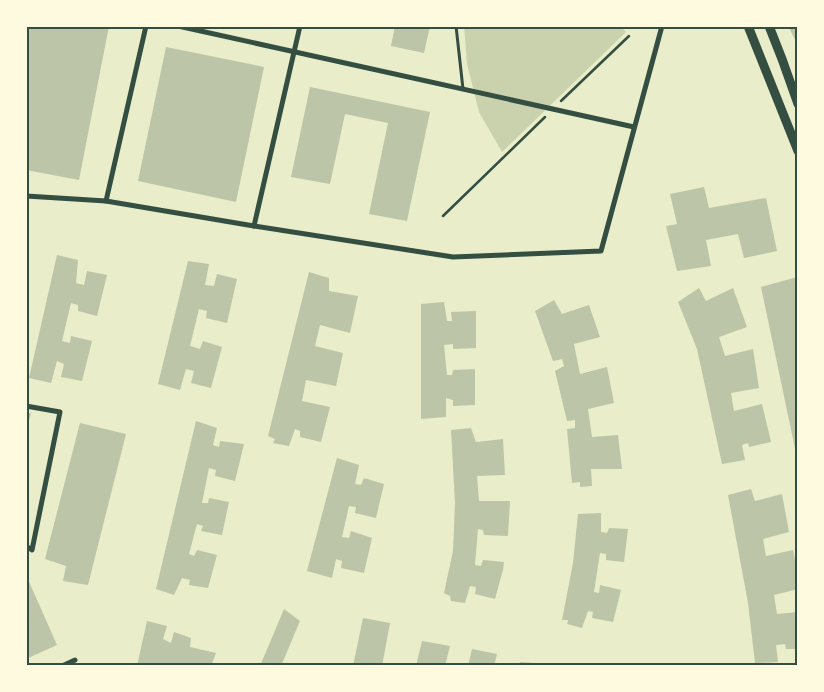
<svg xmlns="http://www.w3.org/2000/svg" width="824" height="692" font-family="Merriweather,serif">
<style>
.green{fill:#cad2ad}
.building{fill:#bcc5a7}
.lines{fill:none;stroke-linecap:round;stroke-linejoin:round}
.path{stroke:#344e41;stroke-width:2.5}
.service{stroke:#344e41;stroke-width:3}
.minor{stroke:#344e41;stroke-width:5}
.secondary{stroke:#344e41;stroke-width:9}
.neatline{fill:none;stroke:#344e41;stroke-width:2}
</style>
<rect width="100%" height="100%" fill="#e9edc9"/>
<path class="green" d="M464,26h156l6,6 -124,120 -23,-40 -12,-48z"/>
<g class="building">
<path d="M26,26h83l-30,154 -53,-10z"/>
<path d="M395,26h35l-6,27 -33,-7z"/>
<path d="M792,26h6v19l-9,-17z"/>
<path d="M166,47l98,20 -28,135 -98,-21z"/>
<path d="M310,87l120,25 -23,109 -38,-7 19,-91 -43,-9 -15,70 -39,-7z"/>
<path d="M704,187l5,21 57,-10 11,53 -33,7 -6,-24 -32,6 5,26 -34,5 -11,-45 11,-2 -7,-30z"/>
<path d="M57,255l21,5 -2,23 8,2 3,-14 20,4 -10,41 -19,-5v-6l-7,-2 -9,38 8,2 1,-7 21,5 -10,40 -21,-4 3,-13 -7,-3 -6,22 -22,-5z"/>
<path d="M188,261l21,3 -4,21 9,1 3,-12 20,5 -10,44 -21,-5 1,-7 -8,-2 -9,37 10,3 3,-8 19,6 -11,41 -20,-5 3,-12 -8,-2 -6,21 -22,-6z"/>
<path d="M309,272l20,6v13l29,5 -8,37 -30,-8 -5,21 28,7 -7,33 -30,-6 -4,21 28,6 -9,35 -21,-5v-6l-5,-2 -6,17 -16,-3 2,-4 -7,-3z"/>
<path d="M797,277l1,181h-1l-36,-171z"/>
<path d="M699,288l7,13 27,-13 14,39 -28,10 6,19 28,-7 6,39 -28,5 3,18 28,-7 9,38 -22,5 -1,-4 -6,2 3,15 -23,4 -25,-115 -19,-47z"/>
<path d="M554,300l8,14 27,-9 11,32 -26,7 6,30 27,-7 7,36 -26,6 4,28 26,-2 4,34h-31l1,17 -12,1v-5l-8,1 -5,-54 8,-1v-8l-8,1 -12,-50 9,-5 -2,-7 -9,2 -18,-50z"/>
<path d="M444,302l3,19h5l-1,-9 25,-1v37l-23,1v-5l-9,1 3,30h5l1,-5 22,-1v36l-22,1v-6l-7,-2v19l-25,2v-115z"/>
<path d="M26,412l5,1 -4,16h-1z"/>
<path d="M196,421l21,7 -4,17 6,2 1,-6 24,3 -9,37 -20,-5 1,-6 -7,-2 -7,35h6l1,-5 20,4 -7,33 -21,-4 2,-5 -6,-2 -8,30 5,2 3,-6 20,5 -9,33 -19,-3 1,-5 -8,-2 -8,17 -18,-6z"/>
<path d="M80,423l46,11 -38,151 -25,-4 3,-15 -21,-7z"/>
<path d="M471,428l5,14 27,-3 2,36 -28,1 2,25h31l-2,35 -24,-1 -1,-5 -5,-1 -3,36 6,1 2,-6 21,2 -1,8 -8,29 -20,-5 1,-7 -6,-1 -5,17 -14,-2 -1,-5 -6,-3 9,-42 2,-48 -4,-73z"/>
<path d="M337,458l22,7 -4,19 6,1 3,-7 20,6 -8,34 -21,-5 1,-6 -7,-1 -7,31 7,1 2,-7 21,7 -8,35 -23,-5 1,-7 -6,-2 -4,19 -25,-7z"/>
<path d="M751,489l4,12 27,-7 7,38 -26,7 3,17 27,-6 5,24v15l-24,6 3,19 21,-2v37h-12l-1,-5 -9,1 2,17 -23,1 -7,-60 -20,-108z"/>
<path d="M601,513v19l6,1 2,-5 19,1 -4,33 -18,-2v-6l-6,-1 -6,39 5,1 1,-8 21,5 -8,32 -21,-4 1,-6 -5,-1 -6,17 -15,-4 1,-4h-6l11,-57 5,-49z"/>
<path d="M26,575l31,70 -31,14z"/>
<path d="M284,609l16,12 -19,45h-21z"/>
<path d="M363,618l27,5 -8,43h-29z"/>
<path d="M147,621l20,5 -4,13 8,4 3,-11 17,6 -1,9 26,6 -5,13h-74z"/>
<path d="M422,641l28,5 -5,20h-29z"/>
<path d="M472,649l25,5 -3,12h-26z"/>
<path d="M520,662l26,2v2h-27z"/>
</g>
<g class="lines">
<g class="path">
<path d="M561,101l68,-65"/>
<path d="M443,216l102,-99"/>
</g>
<path class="service" d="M456,26l7,63"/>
<g class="minor">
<path d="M178,26l456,101"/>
<path d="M26,196l80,5 148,25 199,31 148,-6 61,-225"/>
<path d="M106,201l40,-175"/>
<path d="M254,226l46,-200"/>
<path d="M26,406l34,6 -28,138 -6,-4"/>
<path d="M62,666l13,-6"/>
</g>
<g class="secondary">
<path d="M748,26l50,125"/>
<path d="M769,26l13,33 16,45"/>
</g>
</g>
<rect width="824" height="692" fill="none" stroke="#fefae0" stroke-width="55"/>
<rect x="28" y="28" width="768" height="636" class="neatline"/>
</svg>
